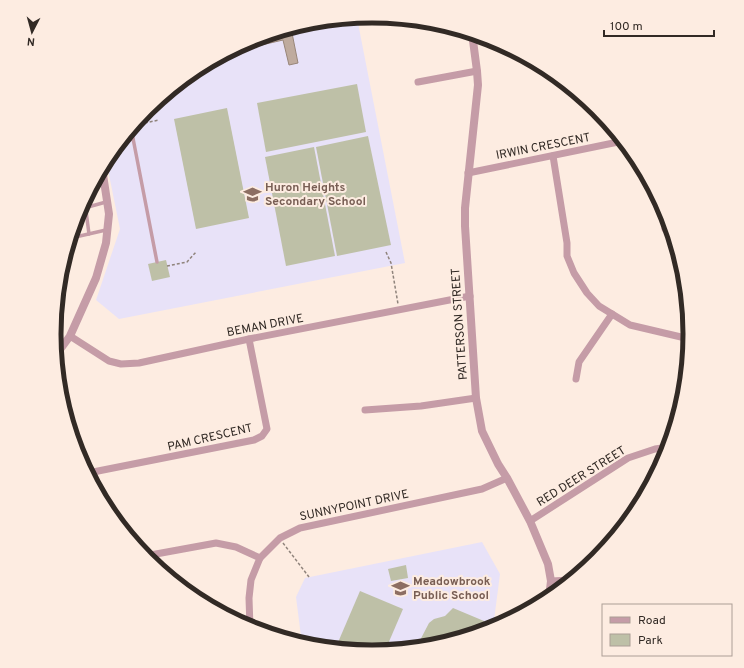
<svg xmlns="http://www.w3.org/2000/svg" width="744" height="668" font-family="Overpass,sans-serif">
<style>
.education{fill:#e8e2f8}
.green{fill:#bec0a7}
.building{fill:#bfab9e;stroke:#988679}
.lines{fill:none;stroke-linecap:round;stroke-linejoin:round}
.path{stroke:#8f837b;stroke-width:1.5;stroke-dasharray:3 2;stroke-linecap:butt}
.service{stroke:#c59ca7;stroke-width:3.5}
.minor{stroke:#c59ca7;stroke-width:7}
.tertiary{stroke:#c59ca7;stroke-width:8}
.labels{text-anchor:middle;stroke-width:4;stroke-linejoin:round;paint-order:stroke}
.street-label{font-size:12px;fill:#322a25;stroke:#fdece1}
.education-label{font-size:12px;font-weight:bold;fill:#785e54;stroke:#fdece1;text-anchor:start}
.rim{fill:none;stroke:#322a25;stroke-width:5}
</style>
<rect width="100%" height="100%" fill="#fdece1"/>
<g class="education">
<path d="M357,18l48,245 -286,56 -23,-19 24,-71 -14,-69 41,-51 49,-40 55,-29 59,-18z"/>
<path d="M482,542l18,32 -7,54 -59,18 -62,6 -62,-6 -8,-2 -6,-47 9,-19z"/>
</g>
<g class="green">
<path d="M357,84l9,48 -100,20 -9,-49z"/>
<path d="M227,108l22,110 -53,11 -22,-110z"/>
<path d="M368,136l23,109 -54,11 -21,-109z"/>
<path d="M314,147l21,109 -49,10 -21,-109z"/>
<path d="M166,260l4,17 -18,4 -4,-17z"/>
<path d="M406,565l2,13 -17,3 -3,-12z"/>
<path d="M360,591l43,18 -18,42c-15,1 -34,2 -49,-4z"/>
<path d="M453,608l31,13 1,9 -43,14 -7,-4 -3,6 -16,2 13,-25 5,-4 11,-3z"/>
</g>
<path class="building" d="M291,28l7,35 -9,2 -6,-25 -30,7 -1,-7z"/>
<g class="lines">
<g class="path">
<path d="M135,125l24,-5"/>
<path d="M386,252l5,11 7,41"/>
<path d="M167,266l20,-4 9,-10"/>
<path d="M283,543l26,34"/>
</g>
<g class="service">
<path d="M131,128l26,134"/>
<path d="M120,142l13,-3"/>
<path d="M89,234l-3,-23 2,-4 18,-5"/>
<path d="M71,238l35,-8"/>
</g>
<g class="minor">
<path d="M418,82l59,-11"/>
<path d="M553,156l14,87v13l7,17 13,20 12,13 31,19 51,12 8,3"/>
<path d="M468,173l155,-32"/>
<path d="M665,229l5,-2"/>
<path d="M70,336l39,25 12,3 18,-1 110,-24 221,-43"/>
<path d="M576,379l3,-17 33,-48"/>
<path d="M365,410l56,-4 55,-8"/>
<path d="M88,473l166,-33 8,-4 5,-7 -18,-90"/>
<path d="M530,521l98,-63 27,-9 14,-2"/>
<path d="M145,556l71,-13 20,4 24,11"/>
<path d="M551,581l20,-1"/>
<path d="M250,628l-1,-30 2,-18 9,-22 20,-20 20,-10 182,-39 25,-11"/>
</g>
<g class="tertiary">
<path d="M472,33l5,38 1,14 -13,123v18l11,172 6,33 16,33 9,14 23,43 18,43 3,17 -2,17"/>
<path d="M56,355l14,-19 26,-58 10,-35 3,-29 -7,-46"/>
</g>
</g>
<defs>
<symbol id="school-bare" viewBox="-9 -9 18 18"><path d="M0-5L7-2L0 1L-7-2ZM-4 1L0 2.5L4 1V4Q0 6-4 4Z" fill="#8d6e63" stroke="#fdece1" stroke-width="2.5" paint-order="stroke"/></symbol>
</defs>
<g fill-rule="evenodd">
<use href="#school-bare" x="240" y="182" width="25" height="25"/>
<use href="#school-bare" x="388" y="576" width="25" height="25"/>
</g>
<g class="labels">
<g class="street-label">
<text transform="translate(543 146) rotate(-11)" y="4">IRWIN CRESCENT</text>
<text transform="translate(459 324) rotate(-94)" y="4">PATTERSON STREET</text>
<text transform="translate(265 325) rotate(-11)" y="4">BEMAN DRIVE</text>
<text transform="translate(210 437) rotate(-13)" y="4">PAM CRESCENT</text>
<text transform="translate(581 476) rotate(-32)" y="4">RED DEER STREET</text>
<text transform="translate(354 505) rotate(-12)" y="4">SUNNYPOINT DRIVE</text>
</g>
<g class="education-label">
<text x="265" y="191">Huron Heights<tspan x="265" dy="14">Secondary School</tspan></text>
<text x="413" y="585">Meadowbrook<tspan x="413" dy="14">Public School</tspan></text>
</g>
</g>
<path d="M0 0H744V668H0ZM61 334a311 311 0 1 1 622 0a311 311 0 1 1-622 0Z" fill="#fdece1" fill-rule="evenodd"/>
<path class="rim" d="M61 334a311 311 0 1 1 622 0a311 311 0 1 1-622 0Z"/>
<rect x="602" y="604" width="130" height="52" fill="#fdece1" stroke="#ac9e96"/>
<rect x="610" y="617" width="20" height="6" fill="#c59ca7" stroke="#ac9e96"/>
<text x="638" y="624" font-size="12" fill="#322a25">Road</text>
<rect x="610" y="634" width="20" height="12" fill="#bec0a7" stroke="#ac9e96"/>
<text x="638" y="644" font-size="12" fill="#322a25">Park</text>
<g transform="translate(32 32) rotate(186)" stroke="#fdece1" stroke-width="3" paint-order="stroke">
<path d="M0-3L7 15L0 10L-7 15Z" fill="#322a25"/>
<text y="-6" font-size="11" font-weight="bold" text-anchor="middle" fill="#322a25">N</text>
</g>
<path d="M604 30v6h110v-6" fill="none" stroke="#322a25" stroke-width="2"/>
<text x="610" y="30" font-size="12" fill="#322a25" stroke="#fdece1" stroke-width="3" paint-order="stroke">100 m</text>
</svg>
